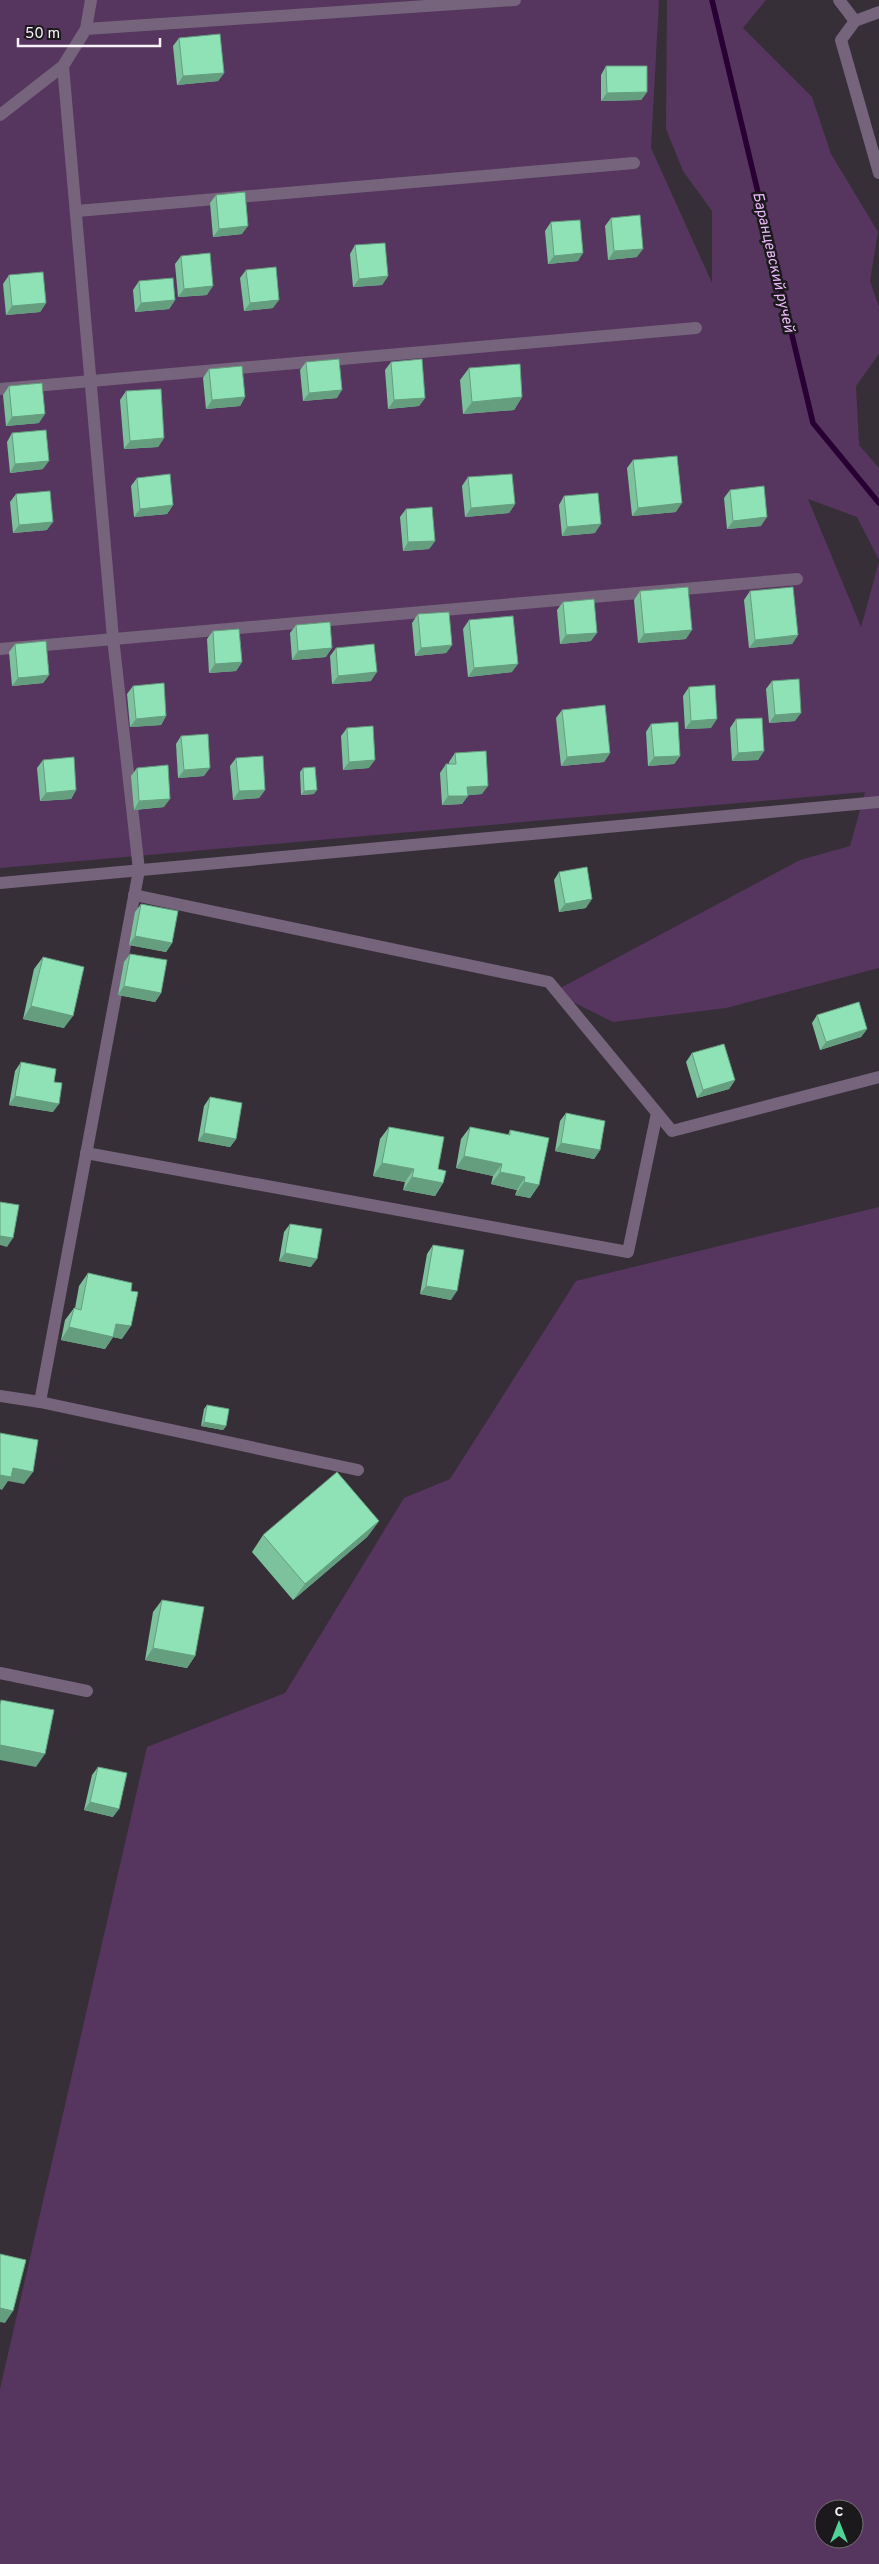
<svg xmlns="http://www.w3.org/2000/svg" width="879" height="2564" font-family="Overpass,sans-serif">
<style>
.green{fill:#56365f;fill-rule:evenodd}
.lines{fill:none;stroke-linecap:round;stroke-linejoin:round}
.stream{stroke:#290033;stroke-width:5.5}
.minor{stroke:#76637c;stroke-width:12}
.wall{fill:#7bc29d}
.shaded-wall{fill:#649e7f}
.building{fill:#8fe2b6;stroke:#649e7f}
.labels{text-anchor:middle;stroke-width:5;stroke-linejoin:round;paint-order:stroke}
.water-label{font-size:15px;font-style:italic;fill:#eebafd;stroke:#1c191d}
</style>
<rect width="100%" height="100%" fill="#362f38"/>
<g class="green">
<path d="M0,0h659l-8,148 61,135v-72l-29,-40 -17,-42 1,-129h99l-23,28 69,69 19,57 47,78 -8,49 9,26v47l-23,32 3,59 20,23v92l-22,-43 -49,-18 53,128 18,-65v406l-153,40 -113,14 -60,-30 247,-132 50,-14 15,-54 -865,76z"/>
<path d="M879,1207v1357h-879v-175l147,-642 138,-54 119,-195 46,-19 126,-198zM824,2509h30v30h-30z"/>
</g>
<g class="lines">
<path class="stream" d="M712,0l101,423 66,80"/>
<g class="minor">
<path d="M839,0l16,21 24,-9"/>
<path d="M855,21l-14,19 38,133"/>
<path d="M86,29l5,-29"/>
<path d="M0,115l63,-49"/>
<path d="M77,211l557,-48"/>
<path d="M0,389l696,-61"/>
<path d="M0,649l797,-70"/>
<path d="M0,883l879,-81"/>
<path d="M134,895l415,87 123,149 207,-54"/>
<path d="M86,1153l542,99 29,-139"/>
<path d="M0,1396l40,6 318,68"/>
<path d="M40,1402l99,-532 -26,-232 -50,-572 23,-37 429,-29"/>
<path d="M0,1673l87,18"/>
</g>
</g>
<g class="wall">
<path d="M179,38l45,35 -6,8 -41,4 -4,-39z"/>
<path d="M606,66l41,26 -6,8 -40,1v-26z"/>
<path d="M216,195l26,39 -29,3 -3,-34z"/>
<path d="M611,218l26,39 -29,3 -3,-34z"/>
<path d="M551,222l27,39 -30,3 -3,-33z"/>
<path d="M355,245l33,31 -6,9 -29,2 -3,-33z"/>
<path d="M181,256l26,39 -29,2 -3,-33z"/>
<path d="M246,270l27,38 -29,3 -4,-33z"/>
<path d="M9,275l37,28 -6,9 -34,3 -3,-31z"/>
<path d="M139,281l36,19 -6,9 -34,3 -2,-22z"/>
<path d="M306,362l31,36 -34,3 -3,-31z"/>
<path d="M391,362l34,36 -6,8 -31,3 -3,-39z"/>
<path d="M469,368l53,29 -8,13 -51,4 -3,-34z"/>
<path d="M209,369l36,28 -5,9 -34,3 -3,-31z"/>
<path d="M9,386l30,37 -33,3 -3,-31z"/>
<path d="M126,391l38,47 -6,9 -34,2 -4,-49z"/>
<path d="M12,433l31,36 -33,4 -3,-31z"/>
<path d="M633,460l43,52 -44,4 -5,-48z"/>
<path d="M468,477l47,27 -6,9 -44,4 -3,-31z"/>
<path d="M137,478l36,27 -6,9 -33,3 -3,-31z"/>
<path d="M730,490l31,36 -34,3 -3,-31z"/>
<path d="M16,494l31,36 -34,3 -3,-31z"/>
<path d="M564,496l31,37 -33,3 -3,-31z"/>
<path d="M406,509l29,32 -6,8 -26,2 -3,-34z"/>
<path d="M640,591l46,48 -48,4 -4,-43z"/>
<path d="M750,591l48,44 -6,9 -43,4 -5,-48z"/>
<path d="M563,602l28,39 -31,3 -3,-34z"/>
<path d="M418,614l34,31 -6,8 -31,3 -3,-33z"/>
<path d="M469,620l43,52 -44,5 -5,-48z"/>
<path d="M296,625l30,32 -34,3 -2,-27z"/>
<path d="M213,631l29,31 -6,9 -27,2 -2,-34z"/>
<path d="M15,644l34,31 -6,8 -31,3 -3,-34z"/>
<path d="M336,648l35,33 -39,3 -2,-28z"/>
<path d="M772,681l23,40 -26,2 -3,-34z"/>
<path d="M133,686l33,30 -5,9 -31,2 -3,-33z"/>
<path d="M689,687l22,41 -26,1 -2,-33z"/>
<path d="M562,710l48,43 -6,9 -43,4 -5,-48z"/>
<path d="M736,719l28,32 -6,9 -26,1 -2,-33z"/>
<path d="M651,724l29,32 -6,8 -26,2 -2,-34z"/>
<path d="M347,728l22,40 -26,2 -2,-34z"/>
<path d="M181,736l23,40 -26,2 -2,-34z"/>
<path d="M455,753l27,41 -14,1 -6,9 -20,1 -2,-32 6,-9h3v-2z"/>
<path d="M236,758l29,32 -6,8 -26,2 -3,-34z"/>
<path d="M43,760l33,30 -5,9 -31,2 -3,-33z"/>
<path d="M137,768l27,39 -30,3 -3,-34z"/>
<path d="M303,768l11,26 -13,1 -1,-23z"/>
<path d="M559,872l27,36 -27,4 -5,-32z"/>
<path d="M141,904l31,39 -6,9 -37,-7 6,-33z"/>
<path d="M130,954l31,39 -6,9 -37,-7 6,-33z"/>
<path d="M43,957l21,71 -41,-9 11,-50z"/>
<path d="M817,1015l50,14 -6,8 -41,13 -8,-27z"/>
<path d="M692,1053l43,27 -6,9 -32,9 -11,-36z"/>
<path d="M21,1062l33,20 -1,30 -44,-7 6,-34z"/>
<path d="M210,1097l26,42 -6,8 -32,-6 6,-35z"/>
<path d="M566,1113l34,37 -6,9 -39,-8 5,-30z"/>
<path d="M389,1127l49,42 5,14 -8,13 -32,-6 2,-8 -32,-6 7,-37z"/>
<path d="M470,1127l38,8 2,-5 29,55 -9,13 -15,-3 2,-5 -26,-6 2,-8 -37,-8 5,-29z"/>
<path d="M290,1224l21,43 -32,-6 5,-29z"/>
<path d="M433,1245l18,55 -31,-6 7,-40z"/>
<path d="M88,1273l34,66 -9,-2 -8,12 -44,-9 4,-20 9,-12h1l4,-22z"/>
<path d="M207,1405l19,21 -3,4 -22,-4 3,-17z"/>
<path d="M379,1521l-12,16 -74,63 -41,-48 11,-17z"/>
<path d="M162,1600l33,56 -8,12 -42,-8 8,-48z"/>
<path d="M98,1767l15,50 -29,-7 8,-35z"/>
</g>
<g class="shaded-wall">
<path d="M224,73l-6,8 -41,4 6,-9z"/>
<path d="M647,92l-6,8 -40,1 6,-8z"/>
<path d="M248,226l-6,8 -29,3 6,-8z"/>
<path d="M643,249l-6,8 -29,3 6,-9z"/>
<path d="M583,253l-5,8 -30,3 6,-8z"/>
<path d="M388,276l-6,9 -29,2 6,-8z"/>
<path d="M213,286l-6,9 -29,2 6,-8z"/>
<path d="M175,300l-6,9 -34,3 6,-9z"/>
<path d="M279,300l-6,8 -29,3 6,-8z"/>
<path d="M46,303l-6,9 -34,3 6,-9z"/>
<path d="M342,390l-5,8 -34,3 6,-8z"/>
<path d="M245,397l-5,9 -34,3 6,-9z"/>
<path d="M522,397l-8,13 -51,4 9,-12z"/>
<path d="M425,398l-6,8 -31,3 6,-9z"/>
<path d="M45,414l-6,9 -33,3 6,-9z"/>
<path d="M164,438l-6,9 -34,2 6,-8z"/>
<path d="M49,461l-6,8 -33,4 5,-9z"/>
<path d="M682,503l-6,9 -44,4 6,-8z"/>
<path d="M515,504l-6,9 -44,4 6,-9z"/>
<path d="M173,505l-6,9 -33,3 6,-8z"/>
<path d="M767,517l-6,9 -34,3 6,-8z"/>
<path d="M53,522l-6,8 -34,3 6,-8z"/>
<path d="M601,524l-6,9 -33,3 5,-9z"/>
<path d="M435,541l-6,8 -26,2 5,-9z"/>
<path d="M692,630l-6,9 -48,4 6,-9z"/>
<path d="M597,633l-6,8 -31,3 6,-9z"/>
<path d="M798,635l-6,9 -43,4 6,-8z"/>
<path d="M452,645l-6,8 -31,3 6,-8z"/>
<path d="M332,648l-6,9 -34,3 6,-9z"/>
<path d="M242,662l-6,9 -27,2 6,-9z"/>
<path d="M518,664l-6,8 -44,5 6,-9z"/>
<path d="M377,672l-6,9 -39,3 6,-8z"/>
<path d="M49,675l-6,8 -31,3 6,-8z"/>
<path d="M801,713l-6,8 -26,2 6,-8z"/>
<path d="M166,716l-5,9 -31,2 6,-8z"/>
<path d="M717,719l-6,9 -26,1 6,-8z"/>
<path d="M764,751l-6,9 -26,1 6,-8z"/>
<path d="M610,753l-6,9 -43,4 6,-9z"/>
<path d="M680,756l-6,8 -26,2 6,-9z"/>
<path d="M375,760l-6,8 -26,2 6,-8z"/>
<path d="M210,768l-6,8 -26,2 6,-8z"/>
<path d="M488,786l-6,8 -21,2 6,-9z"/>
<path d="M76,790l-5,9 -31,2 6,-8z"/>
<path d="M265,790l-6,8 -26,2 6,-9z"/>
<path d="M317,790l-3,4 -13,1 3,-4z"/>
<path d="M448,796h20l-6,8 -20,1z"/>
<path d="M170,799l-6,8 -30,3 5,-9z"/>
<path d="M592,899l-6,9 -27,4 6,-8z"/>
<path d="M135,936l37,7 -6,9 -37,-7z"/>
<path d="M124,986l37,7 -6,9 -37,-7z"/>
<path d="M31,1006l42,10 -9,12 -41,-9z"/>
<path d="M867,1029l-6,8 -41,13 6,-8z"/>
<path d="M735,1080l-6,9 -32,9 6,-8z"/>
<path d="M15,1096l44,8 -6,8 -44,-7z"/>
<path d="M204,1133l32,6 -6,8 -32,-6z"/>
<path d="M561,1143l39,7 -6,9 -39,-8z"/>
<path d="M464,1156l38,8 -9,12 -37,-8z"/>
<path d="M382,1163l32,6 -9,13 -32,-6z"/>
<path d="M500,1172l25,5 -8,13 -26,-6z"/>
<path d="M412,1177l31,6 -8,13 -32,-6z"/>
<path d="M524,1182l15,3 -9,13 -15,-3z"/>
<path d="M0,1236l13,2 -6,9 -7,-2z"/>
<path d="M285,1253l32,6 -6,8 -32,-6z"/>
<path d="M426,1286l31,5 -6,9 -31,-6z"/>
<path d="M116,1324l15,2 -9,13 -9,-2 -8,12 -44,-9 8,-13z"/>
<path d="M204,1422l22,4 -3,4 -22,-4z"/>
<path d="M13,1468l20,4 -9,12 -16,-3 -6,9 -2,-1v-14z"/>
<path d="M379,1521l-12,16 -74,63 12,-16z"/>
<path d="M153,1648l42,8 -8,12 -42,-8z"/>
<path d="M0,1745l45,9 -9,13 -36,-7z"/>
<path d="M90,1802l29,7 -6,8 -29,-7z"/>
<path d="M0,2308l13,3 -8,12 -5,-1z"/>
</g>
<g class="building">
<path d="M220,34l4,39 -41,3 -4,-38z"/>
<path d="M606,66h41v26l-40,1z"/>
<path d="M245,192l3,34 -29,3 -3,-34z"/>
<path d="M640,215l3,34 -29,2 -3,-33z"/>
<path d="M580,220l3,33 -29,3 -3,-34z"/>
<path d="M385,243l3,33 -29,3 -4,-34z"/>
<path d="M210,253l3,33 -29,3 -3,-33z"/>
<path d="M276,267l3,33 -29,3 -4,-33z"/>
<path d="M43,272l3,31 -34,3 -3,-31z"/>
<path d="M173,278l2,22 -34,3 -2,-22z"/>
<path d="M339,359l3,31 -33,3 -3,-31z"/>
<path d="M422,359l3,39 -31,2 -3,-38z"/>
<path d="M520,364l2,33 -50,5 -3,-34z"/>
<path d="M242,366l3,31 -33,3 -3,-31z"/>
<path d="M42,383l3,31 -33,3 -3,-31z"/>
<path d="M161,389l3,49 -34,3 -4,-50z"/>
<path d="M46,430l3,31 -34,3 -3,-31z"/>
<path d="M677,456l5,47 -44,5 -5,-48z"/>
<path d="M170,474l3,31 -33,4 -3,-31z"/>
<path d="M512,474l3,30 -44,4 -3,-31z"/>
<path d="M764,486l3,31 -34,4 -3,-31z"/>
<path d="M50,491l3,31 -34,3 -3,-31z"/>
<path d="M598,493l3,31 -34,3 -3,-31z"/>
<path d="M432,507l3,34 -27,1 -2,-33z"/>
<path d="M688,587l4,43 -48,4 -4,-43z"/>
<path d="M793,587l5,48 -43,5 -5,-49z"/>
<path d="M594,599l3,34 -31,2 -3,-33z"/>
<path d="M449,612l3,33 -31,3 -3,-34z"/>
<path d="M513,616l5,48 -44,4 -5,-48z"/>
<path d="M330,622l2,26 -34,3 -2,-26z"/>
<path d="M239,629l3,33 -27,2 -2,-33z"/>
<path d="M46,641l3,34 -31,3 -3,-34z"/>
<path d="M374,644l3,28 -39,4 -2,-28z"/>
<path d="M799,679l2,34 -26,2 -3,-34z"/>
<path d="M164,683l2,33 -30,3 -3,-33z"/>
<path d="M715,685l2,34 -26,2 -2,-34z"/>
<path d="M605,705l5,48 -43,4 -5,-47z"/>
<path d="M762,718l2,33 -26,2 -2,-34z"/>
<path d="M678,722l2,34 -26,1 -3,-33z"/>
<path d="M373,726l2,34 -26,2 -2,-34z"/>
<path d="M208,734l2,34 -26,2 -3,-34z"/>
<path d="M486,751l2,35 -21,1 1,9h-20l-2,-32h10l-1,-11z"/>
<path d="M263,756l2,34 -26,1 -3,-33z"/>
<path d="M74,757l2,33 -30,3 -3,-33z"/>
<path d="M168,765l2,34 -31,2 -2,-33z"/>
<path d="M315,767l2,23 -13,1 -1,-23z"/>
<path d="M587,867l5,32 -27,5 -6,-32z"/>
<path d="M141,904l37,7 -6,32 -37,-7z"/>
<path d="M130,954l37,6 -6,33 -37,-7z"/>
<path d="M43,957l41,10 -11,49 -42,-10z"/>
<path d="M859,1002l8,27 -41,13 -9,-27z"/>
<path d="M724,1044l11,36 -32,10 -11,-37z"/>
<path d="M21,1062l35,7 -2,13 8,1 -3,21 -44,-8z"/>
<path d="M210,1097l32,6 -6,36 -32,-6z"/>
<path d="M566,1113l39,8 -5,29 -39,-7z"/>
<path d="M389,1127l55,10 -6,32 8,2 -3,12 -31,-6 2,-8 -32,-6z"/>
<path d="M470,1127l40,8v-5l39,8 -10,47 -15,-3 1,-5 -25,-5 2,-8 -38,-8z"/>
<path d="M0,1202l19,3 -6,33 -13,-2z"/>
<path d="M290,1224l32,5 -5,30 -32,-6z"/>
<path d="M433,1245l31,5 -7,41 -31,-5z"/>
<path d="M88,1273l44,10 -1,8 7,1 -7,34 -15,-2 -3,13 -44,-10 5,-19 7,2z"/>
<path d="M207,1405l22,4 -3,17 -22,-4z"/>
<path d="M0,1433l38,7 -5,32 -20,-4 -2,9 -11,-2z"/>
<path d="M337,1472l42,49 -74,63 -42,-49z"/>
<path d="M162,1600l42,7 -9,49 -42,-8z"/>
<path d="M1,1700l53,10 -9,44 -45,-9v-41z"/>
<path d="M98,1767l29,6 -8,36 -29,-7z"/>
<path d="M0,2254l26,6 -13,51 -13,-3z"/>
</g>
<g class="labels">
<g class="water-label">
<text transform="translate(774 262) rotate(77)" y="5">Баранцевский ручей</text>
</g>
</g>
<g transform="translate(839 2524)"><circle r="24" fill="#1c191d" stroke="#737075"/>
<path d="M0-4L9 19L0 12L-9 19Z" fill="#51d398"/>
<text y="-8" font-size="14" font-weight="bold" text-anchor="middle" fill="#f6f2f8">С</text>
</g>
<path d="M18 38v8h142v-8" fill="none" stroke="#f6f2f8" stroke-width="2.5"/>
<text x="25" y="38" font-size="15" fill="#f6f2f8" stroke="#1c191d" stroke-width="4" paint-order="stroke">50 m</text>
</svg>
